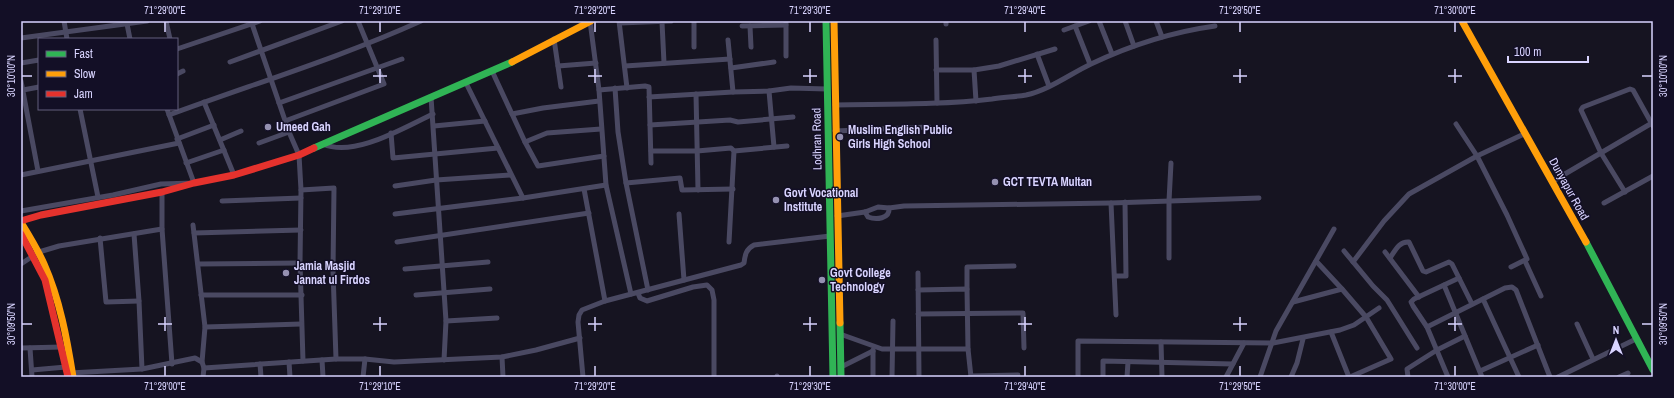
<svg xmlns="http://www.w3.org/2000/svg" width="1674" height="398" font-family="'Archivo Narrow',sans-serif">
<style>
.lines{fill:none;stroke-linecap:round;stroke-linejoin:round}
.street{stroke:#4a4962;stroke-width:5}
.fast{stroke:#30b455;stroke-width:7}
.slow{stroke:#ff9f0a;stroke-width:7}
.jam{stroke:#e5322d;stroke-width:7}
.ticks{fill:none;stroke:#d9d4ff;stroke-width:1.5}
.poi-dot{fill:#9591b1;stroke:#130f26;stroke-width:1.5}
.labels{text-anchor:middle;stroke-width:3;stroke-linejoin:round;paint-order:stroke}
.poi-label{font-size:12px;font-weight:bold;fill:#d9d4ff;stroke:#130f26;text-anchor:start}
.street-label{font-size:12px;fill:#d9d4ff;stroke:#130f26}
.neatline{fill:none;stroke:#d9d4ff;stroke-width:1.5}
.ticks-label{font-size:10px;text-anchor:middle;fill:#d9d4ff}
</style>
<rect width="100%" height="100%" fill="#161421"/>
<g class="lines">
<g class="street">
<path d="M64,21l3,18"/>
<path d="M166,21l4,18"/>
<path d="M251,21l38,111 10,23 2,35 -1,73 3,98"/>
<path d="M590,21l9,69 7,95 25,109"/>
<path d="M619,21l8,67"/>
<path d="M694,21v26"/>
<path d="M786,21v35"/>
<path d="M946,21v3"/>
<path d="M1099,21l13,33"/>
<path d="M1125,21l9,25"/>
<path d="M1156,21l6,16"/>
<path d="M662,22l2,41"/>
<path d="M620,23l51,-2"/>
<path d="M127,24l3,15"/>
<path d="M742,26l44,-1"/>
<path d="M750,26l1,21"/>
<path d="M1075,26l15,38"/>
<path d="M1064,30l25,-9"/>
<path d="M21,38l126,-17"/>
<path d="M554,39l7,48"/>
<path d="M728,40l5,52"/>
<path d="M936,40l1,63"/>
<path d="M177,49l83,-28"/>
<path d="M1037,54l12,32"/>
<path d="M230,62l112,-41"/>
<path d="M21,63l18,-3"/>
<path d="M558,66l38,-3"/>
<path d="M625,66l105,-7"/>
<path d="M731,68l43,-6"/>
<path d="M936,70h38l25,-4 56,-17"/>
<path d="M974,70l2,31"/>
<path d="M492,71l33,71 13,24 66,-10"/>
<path d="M177,74l6,-3"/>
<path d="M21,81l17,90"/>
<path d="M466,83l57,115"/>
<path d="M615,88l3,44 8,51 22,107"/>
<path d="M23,90l16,-3"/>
<path d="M599,90l46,-4 4,1 2,76"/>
<path d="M769,91l5,56"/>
<path d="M696,94l2,96"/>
<path d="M431,97l15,224 -2,39"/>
<path d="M649,97l84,-5 36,-1 22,-3 36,1"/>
<path d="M204,102l30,73"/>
<path d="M279,103l123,-44"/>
<path d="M835,105c53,-1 105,0 157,-6 11,-2 23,-2 34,-4 23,-5 44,-21 65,-31 40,-19 81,-32 124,-38"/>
<path d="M80,109l18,88"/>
<path d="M512,114l31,-6 56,-7"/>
<path d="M169,115c84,-31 170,-57 252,-94"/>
<path d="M285,121l99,-37 -26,-63"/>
<path d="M1456,124l21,32 30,59 20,44 -16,8"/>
<path d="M650,125l80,-5 8,2 55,-5"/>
<path d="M434,126l51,-5"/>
<path d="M835,131l94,-4"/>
<path d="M391,133l2,25 105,-10"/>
<path d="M177,139l37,-14"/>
<path d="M220,140l21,-9"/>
<path d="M525,142l22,-9 54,-4"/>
<path d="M259,143l30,-11"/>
<path d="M323,144c31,14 80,-16 110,-30"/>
<path d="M651,151h46l34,-3 3,3 -5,91"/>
<path d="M734,151l53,-5"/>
<path d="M186,163l38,-13"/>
<path d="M21,175l158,-32"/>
<path d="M1553,181l99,-58"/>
<path d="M626,183l54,-5 2,12 51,-1"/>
<path d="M395,186l41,-6 75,-5"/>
<path d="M584,189l21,112"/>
<path d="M301,190l33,-2 -1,83 3,88"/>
<path d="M162,192v37l10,135"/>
<path d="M1625,192l-24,-39 -20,-43 2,-3 47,-18 3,1 20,36"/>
<path d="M222,201l79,-3"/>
<path d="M1111,203l5,112"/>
<path d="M1604,203l49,-27"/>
<path d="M21,211l92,-16 48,-11 33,-1 -27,-74"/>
<path d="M865,212l3,5c8,3 22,2 21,-9"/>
<path d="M395,214l128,-16 83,-13"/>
<path d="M679,214l5,66"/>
<path d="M837,216l28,-4 13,-5 11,1 15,-2 207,-3 148,-5"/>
<path d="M193,225l12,102 -3,35"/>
<path d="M194,233l107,-3"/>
<path d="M134,234l5,67 3,68"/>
<path d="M100,238l6,64 33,-1"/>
<path d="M397,242l192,-29"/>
<path d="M1344,251l29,35 14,14 30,48"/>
<path d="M1385,252l34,45"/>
<path d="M1169,258v-57l2,-38"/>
<path d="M1390,258c5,-7 9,-17 19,-16l14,29 3,1 23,-10 3,2 20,40"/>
<path d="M1316,261l26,28 24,28 25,42 -41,18"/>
<path d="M1525,261l16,35"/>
<path d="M1353,262l31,-41 25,-27 68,-38 47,-22"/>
<path d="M21,264l18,-12 20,-6 103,-17"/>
<path d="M198,264l102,-1"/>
<path d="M405,269l83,-7"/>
<path d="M918,273l1,104"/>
<path d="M1115,276h11l-1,-74"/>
<path d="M1444,285l38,92"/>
<path d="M967,289v-22l47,-1"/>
<path d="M918,290l49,-1 1,60"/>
<path d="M638,293l2,5 7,3 46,-14 14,-2 5,5 2,10v77"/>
<path d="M201,295h101"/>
<path d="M416,295l74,-6"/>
<path d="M1483,299l36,78"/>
<path d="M1293,302l49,-13"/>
<path d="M918,314l105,-1 1,35"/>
<path d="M446,321l51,-3"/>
<path d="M1577,324l16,35"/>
<path d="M205,327l96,-3"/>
<path d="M1427,327l78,-39 7,-1 4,3 34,87"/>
<path d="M1331,332l18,45"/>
<path d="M840,334l42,15h86l3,28"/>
<path d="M1161,342l1,35"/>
<path d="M21,348l41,-1"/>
<path d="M30,348l2,29"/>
<path d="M873,350v27"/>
<path d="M502,357l1,20"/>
<path d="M322,360l1,17"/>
<path d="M289,362l1,15"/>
<path d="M260,364l1,13"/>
<path d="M841,367l32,-16"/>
<path d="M204,368l132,-9h29l29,3 108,-5 34,-7 44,-12"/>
<path d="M32,370l34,-3"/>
<path d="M1480,371l58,-26"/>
<path d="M70,373l72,-4 53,-11 7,4 2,6 -1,9"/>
<path d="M777,376v1"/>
<path d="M971,376l47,-1"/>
<path d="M363,377l2,-18"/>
<path d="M583,377l-5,-55 1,-7 3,-5 23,-9 136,-36 3,-2c1,-8 2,-14 10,-18l76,-9"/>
<path d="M892,377l1,-56"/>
<path d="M1078,377v-36l195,2 67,-13 14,-5 25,-17"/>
<path d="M1103,377v-16l130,3"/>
<path d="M1127,377l1,-15"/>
<path d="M1226,377l18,-34"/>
<path d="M1260,377l16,-46 58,-102"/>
<path d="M1291,377l6,-14 6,-24"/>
<path d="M1408,377l-1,-8 30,-19 28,-14"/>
<path d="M1448,377l-21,-50 -14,-21 -2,-4 3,-3 45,-21"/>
<path d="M1558,377l78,-38"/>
<path d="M1619,377l9,-4"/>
</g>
<g class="fast">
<path d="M826,21l7,356"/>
<path d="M314,148l198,-86"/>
<path d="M1586,242l67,128"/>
<path d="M840,323l1,54"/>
</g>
<g class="slow">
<path d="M834,21l6,302"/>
<path d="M1462,21l124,221"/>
<path d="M512,62l79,-41"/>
<path d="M22,224c8,13 16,26 22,40 16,36 23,75 29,113"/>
</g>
<g class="jam">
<path d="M24,220l17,-5 121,-23 32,-9 40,-8 65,-20 15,-7"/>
<path d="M21,234l24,46 23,97"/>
</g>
</g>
<path class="ticks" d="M165,22v10M380,22v10M595,22v10M810,22v10M1025,22v10M1240,22v10M1455,22v10M380,69v14M595,69v14M810,69v14M1025,69v14M1240,69v14M1455,69v14M22,76h10M373,76h14M588,76h14M803,76h14M1018,76h14M1233,76h14M1448,76h14M1642,76h10M165,317v14M380,317v14M595,317v14M810,317v14M1025,317v14M1240,317v14M1455,317v14M22,324h10M158,324h14M373,324h14M588,324h14M803,324h14M1018,324h14M1233,324h14M1448,324h14M1642,324h10M165,366v10M380,366v10M595,366v10M810,366v10M1025,366v10M1240,366v10M1455,366v10"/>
<g class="poi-dot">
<circle cx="268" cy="127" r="4"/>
<circle cx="840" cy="137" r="4"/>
<circle cx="995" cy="182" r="4"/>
<circle cx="776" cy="200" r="4"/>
<circle cx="286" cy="273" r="4"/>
<circle cx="822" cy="280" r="4"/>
</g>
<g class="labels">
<g class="poi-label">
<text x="276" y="131">Umeed Gah</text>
<text x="848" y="134">Muslim English Public<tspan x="848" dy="14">Girls High School</tspan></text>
<text x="1003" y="186">GCT TEVTA Multan</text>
<text x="784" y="197">Govt Vocational<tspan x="784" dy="14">Institute</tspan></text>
<text x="294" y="270">Jamia Masjid<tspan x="294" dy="14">Jannat ul Firdos</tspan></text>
<text x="830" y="277">Govt College<tspan x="830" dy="14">Technology</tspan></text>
</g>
<g class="street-label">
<text transform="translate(817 139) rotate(-91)" y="4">Lodhran Road</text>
<text transform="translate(1569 189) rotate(61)" y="4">Dunyapur Road</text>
</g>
</g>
<rect width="1674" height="398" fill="none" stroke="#130f26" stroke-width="44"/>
<rect x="38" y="38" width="140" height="72" fill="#130f26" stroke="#625e7d"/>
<rect x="46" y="51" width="20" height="6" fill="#30b455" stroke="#625e7d"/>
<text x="74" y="58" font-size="12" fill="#d9d4ff">Fast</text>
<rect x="46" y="71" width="20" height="6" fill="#ff9f0a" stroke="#625e7d"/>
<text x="74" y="78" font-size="12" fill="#d9d4ff">Slow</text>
<rect x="46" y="91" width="20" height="6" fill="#e5322d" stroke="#625e7d"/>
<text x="74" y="98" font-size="12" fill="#d9d4ff">Jam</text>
<g transform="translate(1616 340)" stroke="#130f26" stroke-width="3" paint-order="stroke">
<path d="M0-3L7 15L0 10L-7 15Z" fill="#d9d4ff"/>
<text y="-6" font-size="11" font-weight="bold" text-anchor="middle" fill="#d9d4ff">N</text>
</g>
<path d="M1508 56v6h80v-6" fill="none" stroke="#d9d4ff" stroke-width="2"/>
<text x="1514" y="56" font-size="12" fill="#d9d4ff" stroke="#130f26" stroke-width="3" paint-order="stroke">100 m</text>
<rect x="22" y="22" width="1630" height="354" class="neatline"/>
<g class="ticks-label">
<text x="165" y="14">71°29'00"E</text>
<text x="380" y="14">71°29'10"E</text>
<text x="595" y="14">71°29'20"E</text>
<text x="810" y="14">71°29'30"E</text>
<text x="1025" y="14">71°29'40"E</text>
<text x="1240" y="14">71°29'50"E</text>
<text x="1455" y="14">71°30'00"E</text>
<text transform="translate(11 76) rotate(-90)" y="4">30°10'00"N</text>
<text transform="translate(1663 76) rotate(-90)" y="4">30°10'00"N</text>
<text transform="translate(11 324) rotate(-90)" y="4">30°09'50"N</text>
<text transform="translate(1663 324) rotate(-90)" y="4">30°09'50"N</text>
<text x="165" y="390">71°29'00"E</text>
<text x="380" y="390">71°29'10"E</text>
<text x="595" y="390">71°29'20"E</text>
<text x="810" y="390">71°29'30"E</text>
<text x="1025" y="390">71°29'40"E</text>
<text x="1240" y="390">71°29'50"E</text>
<text x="1455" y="390">71°30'00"E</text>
</g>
</svg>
